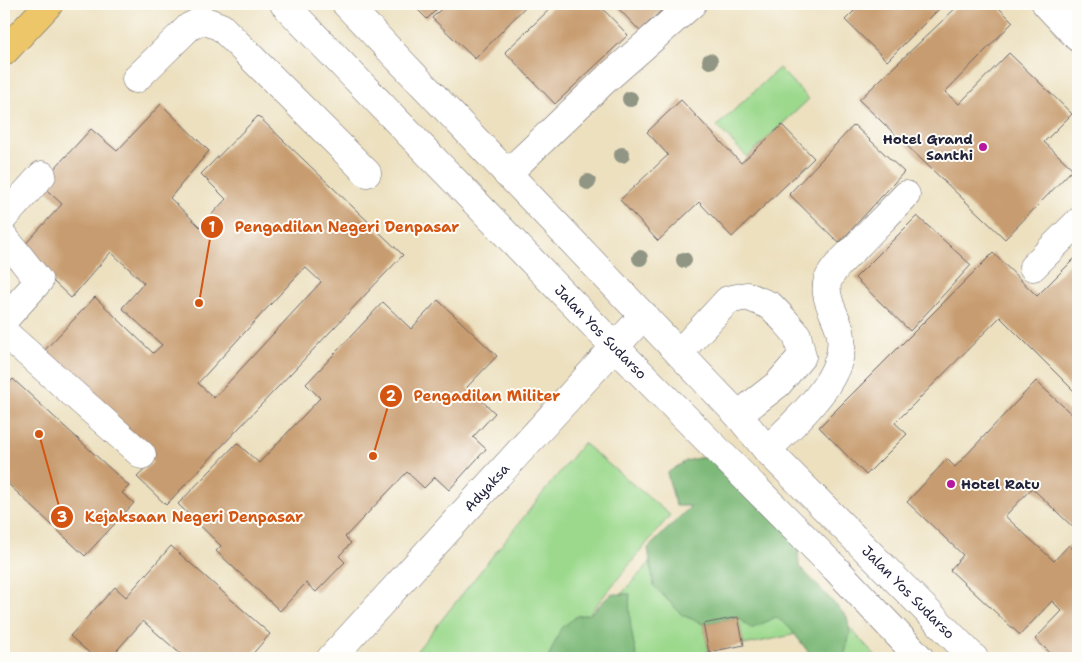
<svg xmlns="http://www.w3.org/2000/svg" width="1082" height="662" font-family="'Shantell Sans',sans-serif">
<style>
.green{fill:#9cd98d;stroke:#5f7e64}
.forest{fill:#7db978;stroke:#506e5a}
.building{fill:#c79c70;fill-rule:evenodd}
.lines{fill:none;stroke-linecap:round;stroke-linejoin:round}
.minor-casing{stroke:#696469;stroke-width:29}
.major-casing{stroke:#696469;stroke-width:29}
.minor{stroke:#fff;stroke-width:28}
.major{stroke:#ecc669;stroke-width:28}
.tree{fill:#919684}
.poi-dot{fill:#b5179e;stroke:#fdfcf7;stroke-width:2}
.labels{text-anchor:middle;stroke-width:4;stroke-linejoin:round;paint-order:stroke}
.poi-label{font-size:14px;font-weight:bold;fill:#22223b;stroke:#fdfcf7;text-anchor:end}
.street-label{font-size:14px;fill:#22223b;stroke:#fdfcf7}
.leader{fill:none;stroke:#d45411;stroke-width:2}
.callout-dot{fill:#d45411;stroke:#fdfcf7;stroke-width:2}
.mark-label{font-size:15px;text-anchor:middle;font-weight:bold;fill:#fff}
.callout-label{font-size:15px;text-anchor:middle;font-weight:bold;fill:#d45411;stroke:#fdfcf7;stroke-width:4;stroke-linejoin:round;paint-order:stroke}
</style>
<rect width="100%" height="100%" fill="#fdfcf7"/>
<filter id="ink" filterUnits="userSpaceOnUse"><feTurbulence type="fractalNoise" baseFrequency=".02" numOctaves="2"/><feDisplacementMap in="SourceGraphic" scale="10" xChannelSelector="R" yChannelSelector="G"/><feConvolveMatrix kernelMatrix="1 2 1 2 8 2 1 2 1" color-interpolation-filters="sRGB"/></filter>
<filter id="wash" filterUnits="userSpaceOnUse"><feTurbulence type="fractalNoise" baseFrequency=".0096" numOctaves="4" result="noise"/><feDisplacementMap in="SourceGraphic" scale="20" xChannelSelector="R" yChannelSelector="G"/><feGaussianBlur stdDeviation="1.12" result="paint"/><feColorMatrix in="noise" values="0 0 0 0 0 0 0 0 0 0 0 0 0 0 0 0 0 1.4 0 .05"/><feComposite in="paint" operator="in"/></filter>
<g filter="url(#wash)">
<rect width="100%" height="100%" fill="#ece0bf"/>
<g class="green">
<path d="M779,68l30,31 -62,58 -30,-31z"/>
<path d="M583,443l87,72 -117,143h-142z"/>
<path d="M713,493l84,141 -53,11 -6,-28 -35,7 6,28 -15,6h-131z"/>
<path d="M844,622l34,36h-42z"/>
</g>
<g class="forest">
<path d="M719,453l78,78 2,35 48,51 3,16 -6,25h-31l-24,-31 -13,-10 -25,12 -13,-12 -35,7 -21,-9 -28,-29 -6,-38 43,-42h-15l-9,-33 19,-12z"/>
<path d="M611,594h19c-2,23 2,42 7,64h-89l13,-30 16,-12 13,-2z"/>
</g>
<g id="blocks">
<g class="building">
<path d="M412,4h30l-15,15z"/>
<path d="M446,4h82l-53,55 -43,-41z"/>
<path d="M555,4h43l30,31 -73,69 -50,-52z"/>
<path d="M614,4h54l-28,27z"/>
<path d="M847,4h97l-57,57 -42,-41 9,-9z"/>
<path d="M960,4h35l18,18 -68,70 14,12 50,-51 63,61 -28,28 29,27 -68,70 -146,-139z"/>
<path d="M681,100l60,63 41,-38 32,33 -82,79 -33,-35 -41,39 -38,-41 48,-45 -21,-23z"/>
<path d="M161,104l48,47 -39,47 30,29 26,-28 -25,-25 57,-58 145,139 -237,250 -29,-28 16,-15 -110,-110 52,-55 58,56 9,-8 -40,-37 22,-25 -33,-31 -40,46 -51,-48 42,-46 -22,-20 51,-55 26,22zM305,267l16,15 -107,116 -16,-15z"/>
<path d="M854,125l50,47 -65,71 -50,-49z"/>
<path d="M917,216l54,49 -61,66 -55,-53z"/>
<path d="M993,253l44,43 41,-41v140l-78,-78 -105,106 12,11 -41,41 -47,-48z"/>
<path d="M438,300l59,56 -30,31 28,26 -22,24 13,12 -37,41 -14,-13 -11,11 -17,-16 -62,65 6,6 -12,13 6,6 -29,30 -10,-9 -26,28 -64,-60 5,-5 -43,-42 59,-61 22,20 61,-65 -14,-14 77,-82 28,27z"/>
<path d="M13,379l116,107 -7,7 12,10 -49,53 -81,-76v-91z"/>
<path d="M1036,381l42,39v112l-46,-44 -27,28 49,45 15,-16 9,9v104h-22l-21,-19 27,-28 -10,-10 -32,34 -70,-65 13,-15 -56,-53 40,-43 8,8z"/>
<path d="M171,546l99,88 -21,24h-64l-42,-37 -33,37h-15l-25,-22 45,-49 11,10z"/>
<path d="M738,617l6,28 -35,7 -6,-28z"/>
</g>
</g>
</g>
<g filter="url(#ink)">
<use href="#blocks" fill-opacity="0" stroke="#696469" stroke-width="1"/>
<g class="lines">
<defs>
<g id="minor">
<path id="s1" d="M284,4l331,343 220,221 85,90"/>
<path id="s2" d="M346,4l392,411 29,35 207,208"/>
<path d="M1046,4l32,34"/>
<path d="M136,79l53,-52 14,-7 18,7 146,146"/>
<path d="M507,174l97,-93 88,-77"/>
<path d="M4,217l38,-42"/>
<path d="M4,237l35,44 -35,39"/>
<path d="M1033,267l45,-45"/>
<path d="M4,332l138,123"/>
<path d="M679,353l49,-53 19,-4 24,10 15,16 11,13 5,21 -24,28 -40,31"/>
<path d="M767,450c28,-28 84,-75 73,-119 -4,-16 -18,-35 -12,-51 5,-12 18,-23 27,-32 17,-18 34,-35 51,-53"/>
<path id="s3" d="M331,658l313,-343"/>
</g>
<path id="major" d="M4,52l45,-48"/>
</defs>
<use href="#minor" class="minor-casing"/>
<use href="#major" class="major-casing"/>
<use href="#minor" class="minor"/>
<use href="#major" class="major"/>
</g>
<g class="tree">
<circle cx="710" cy="61" r="8"/>
<circle cx="630" cy="99" r="8"/>
<circle cx="622" cy="155" r="8"/>
<circle cx="588" cy="182" r="8"/>
<circle cx="640" cy="258" r="8"/>
<circle cx="684" cy="260" r="8"/>
</g>
</g>
<g class="poi-dot">
<circle cx="983" cy="147" r="5"/>
<circle cx="951" cy="484" r="5"/>
</g>
<g class="labels">
<g class="poi-label">
<text x="973" y="144">Hotel Grand<tspan x="973" dy="16">Santhi</tspan></text>
<text x="961" y="489" text-anchor="start">Hotel Ratu</text>
</g>
<g class="street-label">
<text dy="5" stroke="none"><textPath href="#s1" startOffset="456">Jalan Yos Sudarso</textPath></text>
<text dy="5" stroke="none"><textPath href="#s3" startOffset="231">Adyaksa</textPath></text>
<text dy="5" stroke="none"><textPath href="#s2" startOffset="814">Jalan Yos Sudarso</textPath></text>
</g>
</g>
<path class="leader" d="M199 303L212 227M373 456L391 396M39 434L62 517"/>
<g class="callout-dot">
<circle cx="199" cy="303" r="5"/>
<circle cx="373" cy="456" r="5"/>
<circle cx="39" cy="434" r="5"/>
<circle cx="212" cy="227" r="12"/>
<circle cx="391" cy="396" r="12"/>
<circle cx="62" cy="517" r="12"/>
</g>
<g class="mark-label">
<text x="212" y="232">1</text>
<text x="391" y="401">2</text>
<text x="62" y="522">3</text>
</g>
<g class="callout-label">
<text x="347" y="232">Pengadilan Negeri Denpasar</text>
<text x="487" y="401">Pengadilan Militer</text>
<text x="194" y="522">Kejaksaan Negeri Denpasar</text>
</g>
<rect width="1082" height="662" fill="none" stroke="#fdfcf7" stroke-width="20"/>
</svg>
